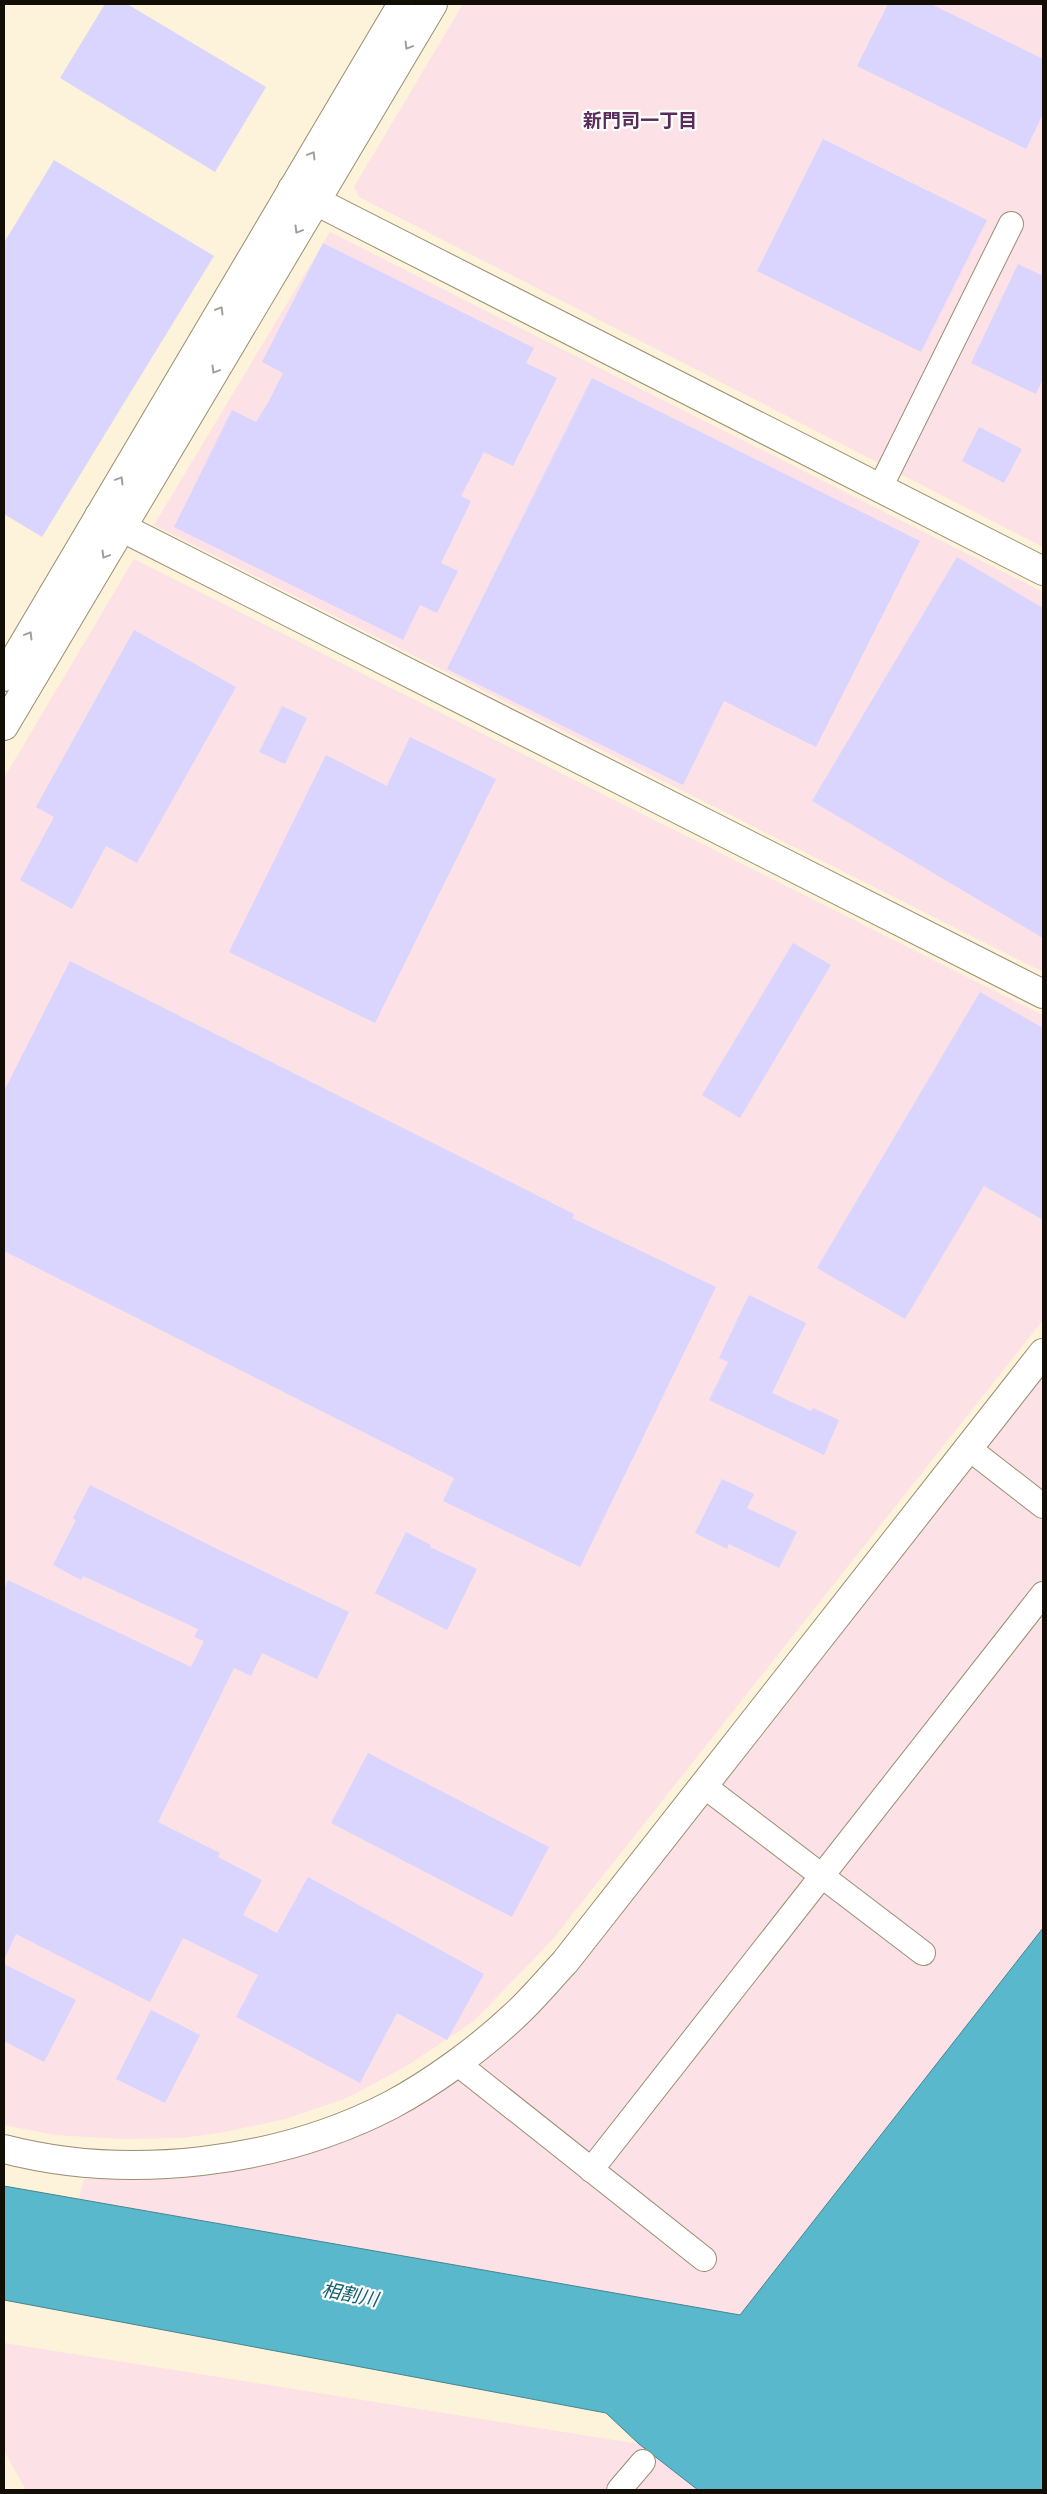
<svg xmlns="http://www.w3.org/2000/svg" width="1047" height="2494" font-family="'Varela Round','Noto Sans JP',sans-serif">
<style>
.industrial{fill:#fce1e6}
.water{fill:#59b8cc;stroke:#448590}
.building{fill:#d9d5fe}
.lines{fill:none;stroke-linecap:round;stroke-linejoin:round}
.street-casing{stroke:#9a8e72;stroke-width:26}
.secondary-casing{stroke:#9a8e72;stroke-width:30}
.street{stroke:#fff;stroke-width:24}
.secondary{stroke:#fff;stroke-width:28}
.oneway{stroke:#a19f9b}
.labels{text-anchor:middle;stroke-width:4.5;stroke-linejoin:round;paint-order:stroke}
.neighbourhood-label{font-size:19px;font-weight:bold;fill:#592a5c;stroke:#fff}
.water-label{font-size:19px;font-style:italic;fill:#12616f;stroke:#fff}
</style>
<rect width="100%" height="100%" fill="#fdf2da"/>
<g class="industrial">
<path d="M463,4h580v543l-684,-350 -5,-10z"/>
<path d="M330,232l713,360v380l-889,-447z"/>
<path d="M134,559l909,456v305l-491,620 -78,81 -66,44 -61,33 -62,21 -60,13 -44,6 -58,1 -68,-4 -51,-10v-1347z"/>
<path d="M1043,1375v553l-303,387 -661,-116 5,-20h91l137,-27 84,-35 38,-21 63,-49 233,-276z"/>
<path d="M4,2343l635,101 59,46h-672l-22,-39z"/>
</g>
<path class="water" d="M1043,1928v562h-345l-59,-46 -33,-31 -602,-113v-114l736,129z"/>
<g class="building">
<path d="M105,4h22l139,83 -51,85 -155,-94z"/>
<path d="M888,4h43l112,55v55l-17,35 -169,-83z"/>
<path d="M823,139l164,81 -66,132 -164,-81z"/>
<path d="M54,160l160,96 -172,281 -38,-23v-271z"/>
<path d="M323,243l211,105 -8,15 31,15 -44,88 -29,-14 -23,44 10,5 -30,62 17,8 -21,42 -17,-8 -17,35 -229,-113 58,-117 24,12 13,-21 14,-28 -21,-11z"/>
<path d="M1018,264l25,12v103l-7,15 -65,-31z"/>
<path d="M592,378l328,163 -104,206 -92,-46 -41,84 -236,-116z"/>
<path d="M979,427l43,22 -18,34 -42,-22z"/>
<path d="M957,557l86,51v330l-231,-137z"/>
<path d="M134,630l102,57 -99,176 -31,-17 -34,63 -52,-29 34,-63 -18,-10z"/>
<path d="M282,706l25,12 -22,46 -26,-12z"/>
<path d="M410,737l86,42 -121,244 -146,-71 97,-197 61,31z"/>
<path d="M793,943l38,22 -91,153 -38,-23z"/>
<path d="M70,961l504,253 -2,4 144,69 -136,280 -137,-66 11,-23 -450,-227v-160z"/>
<path d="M980,992l63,36v192l-59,-34 -79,133 -88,-51z"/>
<path d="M749,1295l57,28 -34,70 39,18 2,-3 26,12 -15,35 -115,-55 19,-38 -9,-4z"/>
<path d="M722,1479l32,15 -7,14 50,24 -18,36 -50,-24 -2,5 -32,-16z"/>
<path d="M90,1485l127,64 132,63 -32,67 -55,-26 -11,23 -17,-8 -76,154 62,31 -2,4 44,23 -19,35 34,18 31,-56 176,97 -37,66 -50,-27 -37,70 -124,-66 22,-42 -75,-37 -33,64 -134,-68 -12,26v-370l4,-10 183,87 13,-26 -10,-4 4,-8 -115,-53 -2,4 -28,-15 23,-45 -3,-2z"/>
<path d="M406,1532l25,13 -1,2 47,22 -30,61 -72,-37z"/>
<path d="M368,1753l181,94 -37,70 -181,-94z"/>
<path d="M4,1964l72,36 -32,62 -40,-21z"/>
<path d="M151,2010l49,25 -35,68 -49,-24z"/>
</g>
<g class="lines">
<defs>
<g id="street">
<path d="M880,488l131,-264"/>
<path d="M967,1447l76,59"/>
<path d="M704,1786l219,167"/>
<path d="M457,2063l247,196"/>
<path d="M591,2170l452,-576"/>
<path d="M619,2490l24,-28"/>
</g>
<g id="secondary">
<path d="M292,189l751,382"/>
<path d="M99,516l944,478"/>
<path d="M4,677l398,-673"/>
<path d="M4,726l429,-722"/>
<path d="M4,2149c124,32 273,15 387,-44 41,-22 88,-56 122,-88 19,-17 35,-37 52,-55l478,-609"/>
</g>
</defs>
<use href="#street" class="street-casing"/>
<use href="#secondary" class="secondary-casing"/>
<use href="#street" class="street"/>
<use href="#secondary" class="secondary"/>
</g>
<defs><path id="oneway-chevron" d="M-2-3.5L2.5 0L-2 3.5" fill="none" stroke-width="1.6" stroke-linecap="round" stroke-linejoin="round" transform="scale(1.25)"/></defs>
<g class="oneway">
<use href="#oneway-chevron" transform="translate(408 46) rotate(121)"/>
<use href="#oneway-chevron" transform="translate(312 155) rotate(-59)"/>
<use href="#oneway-chevron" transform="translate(298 230) rotate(121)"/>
<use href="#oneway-chevron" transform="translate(220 310) rotate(-59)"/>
<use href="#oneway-chevron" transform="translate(215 370) rotate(121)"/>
<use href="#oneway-chevron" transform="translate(120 480) rotate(-59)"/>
<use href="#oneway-chevron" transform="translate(105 555) rotate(121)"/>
<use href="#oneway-chevron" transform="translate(29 635) rotate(-59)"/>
</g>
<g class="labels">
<g class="neighbourhood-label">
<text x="640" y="127">新門司一丁目</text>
</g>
<g class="water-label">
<text transform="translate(350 2294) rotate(11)" y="7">相割川</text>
</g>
</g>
<rect width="1047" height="2494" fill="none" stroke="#130e05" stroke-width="10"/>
</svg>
